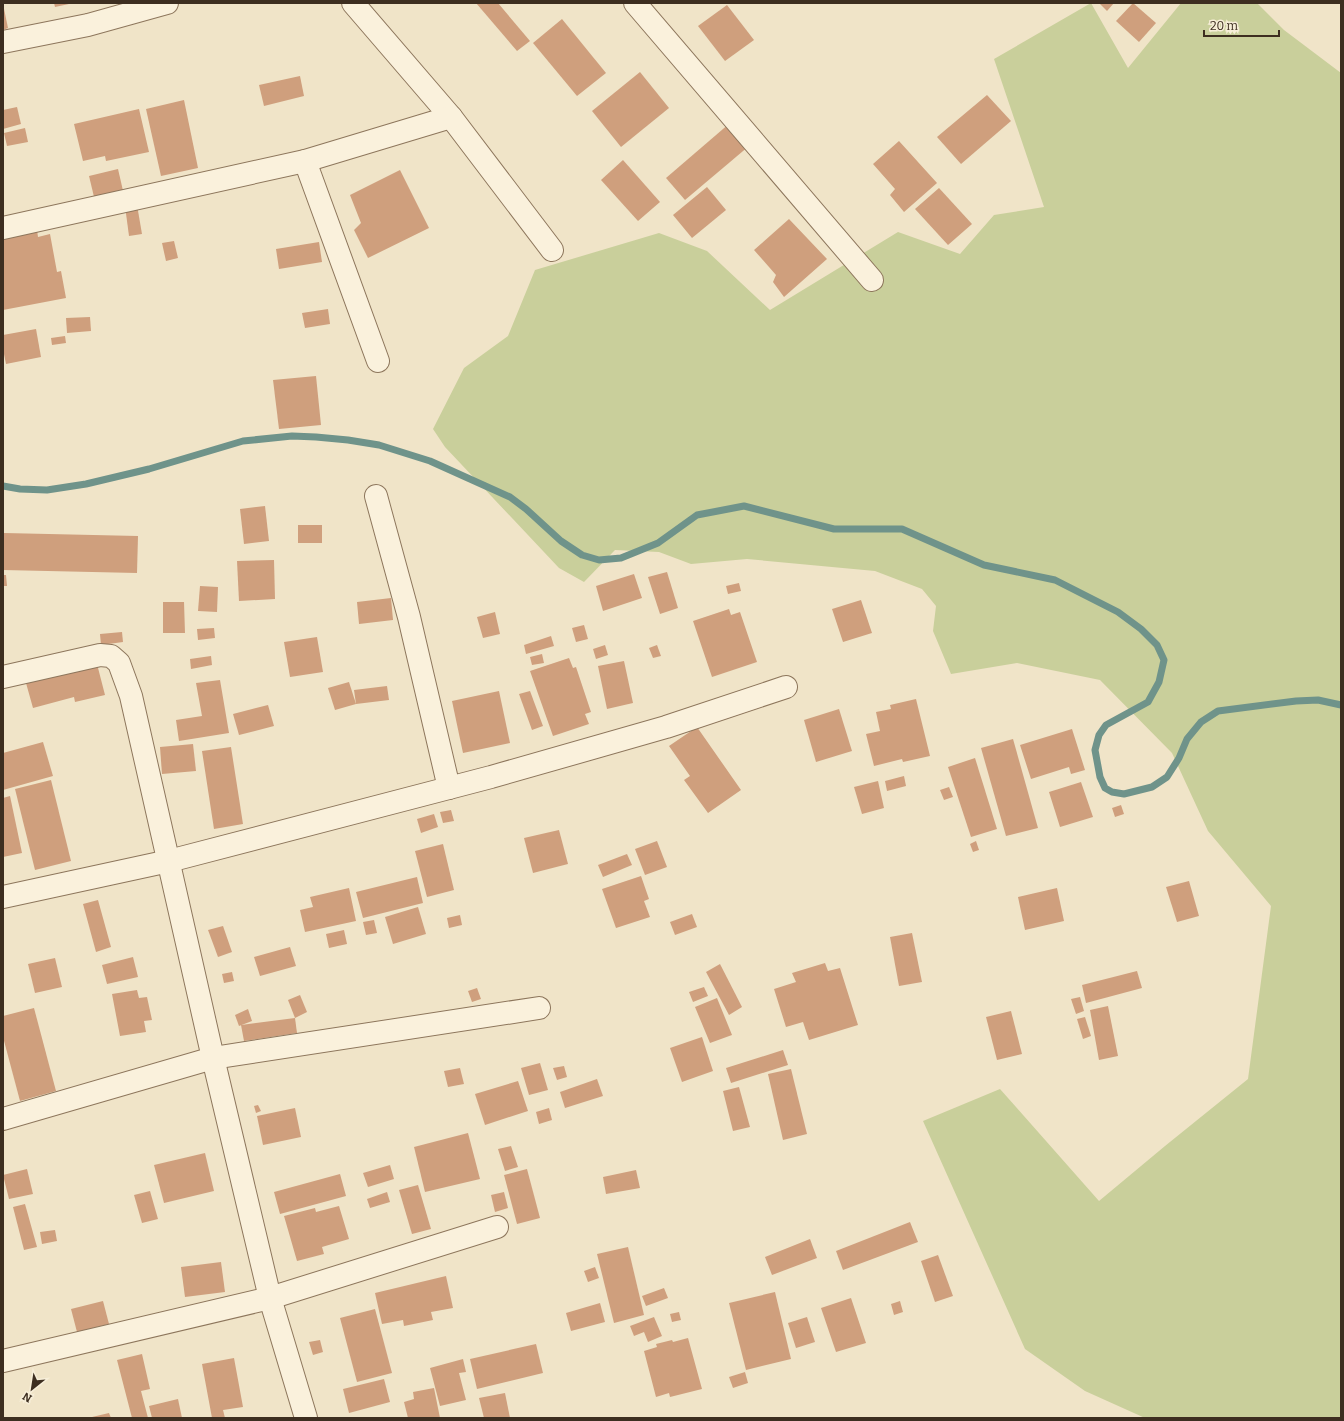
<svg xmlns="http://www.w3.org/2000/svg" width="1344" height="1421" font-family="Bitter,serif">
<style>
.green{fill:#c9cf9b}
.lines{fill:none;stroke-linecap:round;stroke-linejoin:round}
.stream{stroke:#6f938a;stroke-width:7}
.building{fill:#cf9f7d}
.street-casing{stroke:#8d765c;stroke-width:24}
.street{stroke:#faf1dc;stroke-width:22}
</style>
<rect width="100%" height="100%" fill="#f0e4c8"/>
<path class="green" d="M1091,3l37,65 53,-65h76l27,27 57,43v1345h-196l-60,-27 -60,-42 -102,-228 77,-32 99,112 66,-55 83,-67 23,-173 -63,-75 -36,-78 -72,-73 -83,-17 -66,11 -18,-43 3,-25 -14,-17 -47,-18 -128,-12 -56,5 -32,-12 -44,-2 -31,32 -25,-14 -114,-121 -12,-18 31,-61 44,-32 27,-66 124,-37 48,18 63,59 128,-78 62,22 34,-39 50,-8 -50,-148z"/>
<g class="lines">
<path class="stream" d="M3,486l17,3 27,1 39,-6 63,-15 94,-28 49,-5 24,1 32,3 31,5 51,16 80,36 16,12 35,32 21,14 17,5 22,-2 37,-15 39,-28 47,-9 90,23h68l82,36 71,15 63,32 23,17 16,16 7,15 -5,22 -11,20 -42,23 -7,10 -4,15 5,27 5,11 7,4 12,2 28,-7 15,-10 12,-19 8,-19 14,-17 17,-11 78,-10 22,-1 23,5"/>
</g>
<g class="building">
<path d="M54,3h15v1l-14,3z"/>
<path d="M476,3h22l32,38 -13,10z"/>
<path d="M1099,3h15l-7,8z"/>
<path d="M1133,3l23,20 -17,19 -23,-21z"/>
<path d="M3,4l5,24 -5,2z"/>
<path d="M727,5l27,35 -29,21 -27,-35z"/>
<path d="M562,19l44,54 -29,23 -44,-53z"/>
<path d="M640,72l29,36 -48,39 -29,-36z"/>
<path d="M300,76l4,20 -40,10 -5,-21z"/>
<path d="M987,95l24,26 -50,43 -24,-27z"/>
<path d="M184,100l14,68 -37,8 -15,-67z"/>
<path d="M17,107l4,17 -18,5v-19z"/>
<path d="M139,109l10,43 -43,9 -1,-5 -22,5 -9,-37z"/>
<path d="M730,123l19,23 -64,54 -19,-22z"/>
<path d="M25,128l3,14 -21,4 -3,-13z"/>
<path d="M899,141l38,42 -33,29 -14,-17 5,-6 -22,-25z"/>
<path d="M623,160l37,42 -22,19 -37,-41z"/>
<path d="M118,169l6,26 -29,6 -6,-25z"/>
<path d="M400,170l29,58 -61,30 -14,-28 7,-7 -11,-28z"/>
<path d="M707,187l19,23 -34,28 -19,-23z"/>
<path d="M939,188l33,36 -24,21 -33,-36z"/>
<path d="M137,205l5,29 -13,2 -4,-30z"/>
<path d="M789,219l38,40 -43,38 -11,-15 3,-7 -22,-25z"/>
<path d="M37,230l1,7 12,-3 7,38 4,-1 5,27 -63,12v-73z"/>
<path d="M174,241l4,17 -12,3 -4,-18z"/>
<path d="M319,242l3,20 -43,7 -3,-20z"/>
<path d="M328,309l2,15 -25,4 -3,-15z"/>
<path d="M90,317l1,14 -24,2 -1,-15z"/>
<path d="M36,329l5,28 -35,7 -3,-15v-14z"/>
<path d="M65,336l1,7 -14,2 -1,-7z"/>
<path d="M316,376l5,49 -42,4 -6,-49z"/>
<path d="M265,506l4,35 -25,3 -4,-35z"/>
<rect x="298" y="525" width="24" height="18"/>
<path d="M4,533l134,3 -1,37 -134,-3z"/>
<path d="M274,560l1,39 -36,2 -2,-40z"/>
<path d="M667,572l11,36 -18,6 -12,-37z"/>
<path d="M634,574l8,24 -39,13 -7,-25z"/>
<path d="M3,575h3l1,11h-4z"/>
<path d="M739,583l2,8 -13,3 -2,-8z"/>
<path d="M200,586l18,1 -1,25 -19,-1z"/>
<path d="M391,598l2,22 -34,4 -2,-22z"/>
<path d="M861,600l11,33 -29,9 -11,-33z"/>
<path d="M163,602h21l1,31h-22z"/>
<path d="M729,609l2,6 9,-3 17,50 -45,15 -19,-56z"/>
<path d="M495,612l5,22 -17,4 -6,-21z"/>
<path d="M584,625l4,14 -12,3 -4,-14z"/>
<path d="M214,628l1,10 -17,2 -1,-11z"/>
<path d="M122,632l1,10 -22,3 -1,-11z"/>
<path d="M551,636l3,10 -28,8 -2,-9z"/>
<path d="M317,637l6,35 -33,5 -6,-35z"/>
<path d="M605,645l3,10 -12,4 -3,-10z"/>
<path d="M657,645l4,11 -8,2 -4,-10z"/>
<path d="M542,654l2,9 -12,2 -2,-8z"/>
<path d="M211,656l1,9 -21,4 -1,-10z"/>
<path d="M569,658l4,10 3,-1 15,45 -6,2 4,10 -36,12 -23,-65z"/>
<path d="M624,661l9,42 -26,6 -9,-43z"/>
<path d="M97,664l8,31 -30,7 -1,-5 -41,11 -7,-25z"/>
<path d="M220,680l9,53 -50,8 -3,-21 26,-4 -6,-33z"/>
<path d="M349,682l7,22 -21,6 -7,-22z"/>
<path d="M387,686l2,14 -33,4 -2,-14z"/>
<path d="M499,691l11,52 -47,10 -11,-52z"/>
<path d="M530,691l13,35 -11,4 -13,-36z"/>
<path d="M916,699l14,57 -27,6 -1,-3 -28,7 -8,-32 14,-3 -4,-19 15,-3 -1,-4z"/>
<path d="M268,705l6,21 -35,9 -6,-21z"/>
<path d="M839,709l13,42 -36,11 -12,-42z"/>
<path d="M697,727l44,63 -33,23 -24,-33 6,-4 -21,-30z"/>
<path d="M1072,729l13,41 -14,4 -2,-7 -38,12 -11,-34z"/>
<path d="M1013,739l25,89 -32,8 -25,-88z"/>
<path d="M43,742l10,34 -50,14v-37z"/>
<path d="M193,744l3,27 -34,3 -2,-27z"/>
<path d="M231,747l12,77 -29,5 -12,-78z"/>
<path d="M975,758l22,71 -26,8 -23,-70z"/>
<path d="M904,776l2,10 -19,5 -2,-10z"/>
<path d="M51,780l20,81 -36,9 -20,-81z"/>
<path d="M878,781l6,27 -22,6 -8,-27z"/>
<path d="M1081,782l12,35 -33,10 -11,-35z"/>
<path d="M949,787l4,10 -9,3 -4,-10z"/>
<path d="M10,796l12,57 -19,4v-59z"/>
<path d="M1121,805l3,9 -9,3 -3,-9z"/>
<path d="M451,810l3,11 -11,2 -3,-11z"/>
<path d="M434,814l4,13 -17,6 -4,-14z"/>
<path d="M559,830l9,34 -35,9 -9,-35z"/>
<path d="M657,841l10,26 -22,8 -10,-26z"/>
<path d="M976,841l3,9 -6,2 -3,-8z"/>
<path d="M443,844l11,46 -27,7 -12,-46z"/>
<path d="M627,854l5,11 -29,12 -5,-12z"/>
<path d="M641,876l8,23 -5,2 6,16 -34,11 -14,-39z"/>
<path d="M417,877l6,26 -60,15 -7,-26z"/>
<path d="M1189,881l10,35 -22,6 -11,-35z"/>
<path d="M349,888l7,33 -51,11 -5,-22 13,-3 -3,-10z"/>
<path d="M1057,888l7,33 -39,9 -7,-33z"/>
<path d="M98,900l13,47 -15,5 -13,-48z"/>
<path d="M418,907l8,27 -33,10 -8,-27z"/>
<path d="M692,914l5,13 -22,8 -5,-13z"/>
<path d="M460,915l2,10 -13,3 -2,-10z"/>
<path d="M374,920l3,13 -11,2 -3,-13z"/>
<path d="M223,926l9,26 -14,5 -10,-27z"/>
<path d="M344,930l3,14 -18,4 -3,-14z"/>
<path d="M912,933l10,49 -23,4 -9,-49z"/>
<path d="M290,947l6,19 -36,10 -6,-19z"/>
<path d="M133,957l5,20 -31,7 -5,-19z"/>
<path d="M55,958l7,29 -27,6 -7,-29z"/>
<path d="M825,963l3,8 12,-3 18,57 -49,15 -6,-18 -17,5 -12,-38 22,-7 -4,-9z"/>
<path d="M720,964l22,43 -13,8 -23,-43z"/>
<path d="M1137,971l5,17 -56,15 -4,-18z"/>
<path d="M232,972l2,9 -10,2 -2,-9z"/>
<path d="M704,987l4,9 -15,6 -4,-10z"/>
<path d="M477,988l4,11 -9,3 -4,-11z"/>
<path d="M137,990l2,8 8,-1 5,23 -8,1 2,11 -26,4 -8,-42z"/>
<path d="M300,995l7,17 -12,6 -7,-18z"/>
<path d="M1080,997l4,14 -8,3 -5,-15z"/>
<path d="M717,998l15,37 -22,8 -15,-36z"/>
<path d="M1108,1006l10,50 -19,4 -9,-50z"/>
<path d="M34,1008l22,83 -36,10 -17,-64v-21z"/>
<path d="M248,1009l4,12 -13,5 -4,-11z"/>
<path d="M1011,1011l11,43 -25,6 -11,-43z"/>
<path d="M1085,1017l6,19 -8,3 -6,-20z"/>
<path d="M295,1018l2,15 -53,8 -3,-16z"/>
<path d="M702,1037l11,34 -31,11 -12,-34z"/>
<path d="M783,1050l5,15 -57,18 -5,-15z"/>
<path d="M540,1063l8,27 -19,5 -8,-27z"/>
<path d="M564,1066l3,11 -10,3 -4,-12z"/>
<path d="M460,1068l4,16 -16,3 -4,-16z"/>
<path d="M791,1069l16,65 -24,6 -15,-66z"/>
<path d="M597,1079l6,17 -38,12 -5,-16z"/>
<path d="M518,1081l10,30 -43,14 -10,-31z"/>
<path d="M739,1087l11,40 -17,4 -10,-40z"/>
<path d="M258,1105l3,6 -5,2 -2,-7z"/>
<path d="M295,1108l6,29 -38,8 -6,-29z"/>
<path d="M549,1108l3,12 -13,4 -3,-12z"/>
<path d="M468,1133l12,46 -55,13 -11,-45z"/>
<path d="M511,1146l7,21 -13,4 -7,-22z"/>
<path d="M205,1153l9,38 -50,12 -10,-38z"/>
<path d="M390,1165l4,14 -26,8 -5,-14z"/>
<path d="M27,1169l6,25 -24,5 -6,-24z"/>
<path d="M527,1169l13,49 -23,6 -13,-49z"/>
<path d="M636,1170l4,18 -34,6 -3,-17z"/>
<path d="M340,1174l6,22 -66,18 -6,-22z"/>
<path d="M418,1185l13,44 -19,5 -13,-44z"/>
<path d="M150,1191l8,28 -16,4 -8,-28z"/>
<path d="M387,1192l3,10 -20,6 -3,-9z"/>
<path d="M504,1192l4,16 -13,4 -4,-17z"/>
<path d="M25,1204l12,43 -13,3 -11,-43z"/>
<path d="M339,1206l10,33 -27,8 2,7 -27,7 -13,-45 31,-8 1,4z"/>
<path d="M910,1222l8,20 -75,28 -7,-19z"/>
<path d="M55,1230l2,11 -15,3 -2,-12z"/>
<path d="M810,1239l7,19 -45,17 -7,-18z"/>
<path d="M628,1247l16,68 -30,8 -17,-69z"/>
<path d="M938,1255l15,41 -18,6 -14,-41z"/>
<path d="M221,1262l4,30 -40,5 -4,-30z"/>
<path d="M595,1267l4,11 -11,4 -4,-11z"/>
<path d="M446,1276l7,32 -22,4 2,8 -29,6 -1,-6 -21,4 -7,-31z"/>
<path d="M664,1288l4,10 -22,8 -4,-10z"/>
<path d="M775,1292l16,67 -45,11 -17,-67z"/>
<path d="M851,1298l15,45 -30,9 -15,-44z"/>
<path d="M103,1301l6,23 -32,8 -6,-23z"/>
<path d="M900,1301l3,11 -9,3 -3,-11z"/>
<path d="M600,1303l5,19 -34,9 -5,-18z"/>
<path d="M375,1309l17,64 -35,9 -17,-64z"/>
<path d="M679,1312l2,8 -9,2 -2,-8z"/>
<path d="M654,1317l8,19 -14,6 -4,-10 -10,4 -4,-10z"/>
<path d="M807,1317l8,25 -19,6 -8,-25z"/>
<path d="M688,1338l14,51 -32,8 -1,-4 -13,4 -12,-46 13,-4 -1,-3 16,-4 1,2z"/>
<path d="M320,1340l3,12 -10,3 -4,-13z"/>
<path d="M536,1344l7,29 -66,16 -7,-30z"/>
<path d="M142,1354l8,35 -9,2 7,27h-16l-15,-58z"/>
<path d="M234,1358l9,49 -20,3 2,8h-13l-10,-54z"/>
<path d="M463,1359l3,13 -7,1 7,27 -26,6 -10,-38z"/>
<path d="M745,1372l3,11 -15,5 -4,-11z"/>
<path d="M384,1379l6,23 -41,11 -6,-24z"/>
<path d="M434,1388l6,30h-32l-4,-16 10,-3 -1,-7z"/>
<path d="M505,1393l5,25h-26l-5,-20z"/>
<path d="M178,1399l4,19h-30l-3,-12z"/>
<path d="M109,1413l2,5h-19v-1z"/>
</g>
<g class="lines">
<defs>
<g id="street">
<path d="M353,3l98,114 101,133"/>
<path d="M635,3l237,277"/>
<path d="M3,42l85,-17 79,-22"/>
<path d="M305,161l73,200"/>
<path d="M3,228l302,-67 146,-44"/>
<path d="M376,496l33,121 40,171"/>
<path d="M3,677l97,-22 11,1 8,7 12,33 82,362 57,240 36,120"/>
<path d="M3,897l166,-36 322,-84 175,-50 120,-40"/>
<path d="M3,1119l210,-61 326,-50"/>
<path d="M3,1361l267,-63 227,-71"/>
</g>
</defs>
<use href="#street" class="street-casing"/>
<use href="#street" class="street"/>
</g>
<rect width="1344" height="1421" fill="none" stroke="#3d2e20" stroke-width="8"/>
<g transform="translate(32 1389) rotate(210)" stroke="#f7eed8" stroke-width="3" paint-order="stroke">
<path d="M0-3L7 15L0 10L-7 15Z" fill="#3d2e20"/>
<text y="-6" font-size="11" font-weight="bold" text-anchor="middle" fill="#3d2e20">N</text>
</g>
<path d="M1204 30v6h75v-6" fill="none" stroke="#3d2e20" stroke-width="2"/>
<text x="1210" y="30" font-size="12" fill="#3d2e20" stroke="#f7eed8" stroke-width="3" paint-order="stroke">20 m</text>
</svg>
